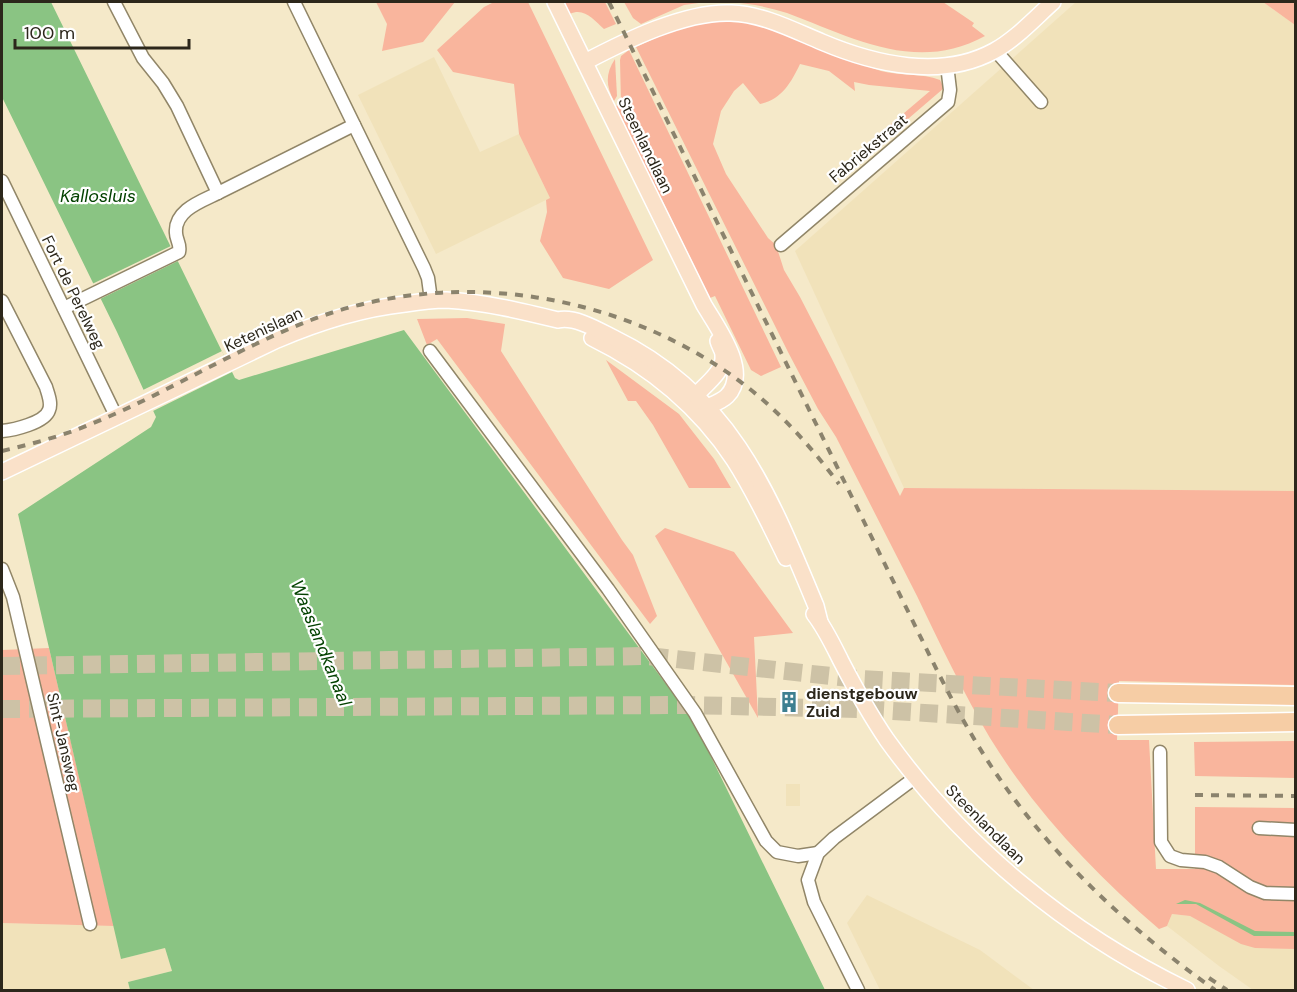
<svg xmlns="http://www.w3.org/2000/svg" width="1297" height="992" font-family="'DM Sans',sans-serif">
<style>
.built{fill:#f1e2ba}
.green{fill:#f9b59d}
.water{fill:#8ac483}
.pier{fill:#f5e9c9}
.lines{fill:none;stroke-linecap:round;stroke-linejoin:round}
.highway-tunnel{stroke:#cdc2a6;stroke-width:18;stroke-dasharray:18 9;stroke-linecap:butt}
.minor-casing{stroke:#918668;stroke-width:15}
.major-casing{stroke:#fff;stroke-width:18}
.highway-casing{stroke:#fff;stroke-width:21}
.minor{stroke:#fff;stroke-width:12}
.major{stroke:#fae1c9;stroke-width:15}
.highway{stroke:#f6cda5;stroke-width:18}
.rail{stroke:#8b836d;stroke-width:4;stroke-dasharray:8 8;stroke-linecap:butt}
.labels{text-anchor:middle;stroke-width:4.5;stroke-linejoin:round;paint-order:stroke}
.street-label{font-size:16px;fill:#2c271b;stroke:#fff}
.poi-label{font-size:16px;font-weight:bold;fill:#2c271b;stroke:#fff;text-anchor:start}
.water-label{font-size:18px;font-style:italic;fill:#034200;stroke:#fff}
</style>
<rect width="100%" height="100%" fill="#f5e9c9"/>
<g class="built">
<path d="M1076,2h187l32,23v466l-391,-3 -109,-237z"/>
<path d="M434,57l46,95 39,-18 31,64 -114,56 -78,-159z"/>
<rect x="786" y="784" width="14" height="22"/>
<path d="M867,895l113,55 54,40h-154l-33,-67z"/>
<path d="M1172,914l18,2 65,32 40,1v41h-42l-34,-24 -52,-40z"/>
<path d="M2,923l112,3 7,33 44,-11 7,23 -44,11 2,8h-128z"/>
</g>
<g class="green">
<path d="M376,2h79l-32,40 -41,9 5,-27z"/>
<path d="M494,2h34l125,258 -44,29 -46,-11 -23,-37 7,-29 -1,-12 4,-2 -31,-64 -5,-50 -61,-12 -16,-22 47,-43z"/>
<path d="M564,2h41l11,22 -12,5c-10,-9 -20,-22 -34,-15z"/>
<path d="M624,2h82l-22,3 -43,19 -8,-6z"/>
<path d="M728,2h215l31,21 -2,3 13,10c-69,38 -133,1 -198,-23 -19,-6 -39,-10 -59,-11z"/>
<path d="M1263,2h32v23z"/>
<path d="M708,21c21,1 44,1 65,7 37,11 71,31 108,43 19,5 41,2 59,9l4,8 -78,67 -3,-7 67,-57 -61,-6 -15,-3 1,9 -26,-20 -29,-7c-9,19 -19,36 -40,40l-17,-21 -9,8 -13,20 -8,33 13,30 42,64 8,7 8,25 16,27 32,62 68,137 4,-8 391,3v194l-176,-4 -2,59h32l7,129h39v-62l100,1v141l-40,-1 -14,-4 -51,-28 -18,-2 -5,12 -8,3c-65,-56 -124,-118 -169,-191 -27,-46 -50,-94 -73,-142 -27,-53 -54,-106 -81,-159l-18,-28 -30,-57 -152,-305 46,-21z"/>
<path d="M629,50l152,317 -20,9 -10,-6 -36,-74 -5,2 -94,-192 5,-2 -1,-44 1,-4z"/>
<path d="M615,59l2,37 -3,5c-8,-15 -9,-27 1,-42z"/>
<path d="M467,318l38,6 -4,27 121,189 11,15 24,61 -7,8 -213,-285 -10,6 -10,-26z"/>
<path d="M606,360l73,54 35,45 17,29h-42l-36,-63 -17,-24h-8z"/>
<path d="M665,528l69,24 59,81 -39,4 4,81 -103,-182z"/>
<path d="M49,648l65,278 -112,-3v-273z"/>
<path d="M1295,741v37l-100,-2 -1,-34z"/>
</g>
<g class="water">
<path d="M2,2h49l184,376 4,2 165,-50 290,392 131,268h-695l-2,-8 44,-11 -7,-23 -44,11 -103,-445 133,-87 5,-10 -39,-85 -115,-235z"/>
<path d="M1185,900l15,3 55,28 40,1v4h-41l-58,-32h-20z"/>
</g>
<g class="pier">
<path d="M173,245l7,15 -82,40 -8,-15z"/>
<path d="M222,351l10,21 -81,40 -10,-21z"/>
</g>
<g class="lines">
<g class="highway-tunnel">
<path d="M2,666l646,-10 210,23 260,14"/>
<path d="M2,709l685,-4 175,4 256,16"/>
</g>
<defs>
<g id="minor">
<path d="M114,2l29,56 20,25 14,23 41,87 136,-68"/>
<path d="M294,2l130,266 4,10 3,22"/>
<path d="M995,50l46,52"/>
<path d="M2,181l115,237"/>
<path d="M781,245l167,-143 2,-12 -3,-25"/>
<path d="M2,301l44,86c2,7 6,16 3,23 -4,13 -36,20 -47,21"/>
<path d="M64,308l115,-56c2,-8 -3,-12 -3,-19 -2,-23 26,-32 42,-40"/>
<path d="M430,351l178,238 87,124 71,128 11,11 21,4 20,-3"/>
<path d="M2,569l11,28 77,327"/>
<path d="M1160,752l1,90 9,14 11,4 24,2 14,5 31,20 15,6 31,1"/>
<path d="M1259,828l37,2"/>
<path d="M858,990l-44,-88 -6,-22 10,-27 16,-15 82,-61"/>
</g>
<g id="major">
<path d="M555,2l149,303c13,22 47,67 23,91 -5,5 -13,8 -20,11"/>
<path d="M585,62c40,-21 100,-51 146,-49 32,1 62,17 91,29 52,22 119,38 172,9 22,-12 41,-33 59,-49"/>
<path d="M592,338c57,28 107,69 142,122 20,31 36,65 52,98"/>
<path d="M695,396c10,-11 30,-25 28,-41 0,-4 -4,-10 -5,-14"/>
<path d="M2,472l275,-132c42,-18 82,-31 128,-36 13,-2 27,-4 41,-4 38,2 75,11 112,20 17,-4 40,10 56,18 117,57 155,155 202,268l4,16"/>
<path d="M814,614c11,14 19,31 27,47 14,27 29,54 46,79 77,107 182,193 300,250"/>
</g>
<g id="highway">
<path d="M1118,693l178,3"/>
<path d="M1118,725l178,-3"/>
</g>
</defs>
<use href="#minor" class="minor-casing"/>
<use href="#major" class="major-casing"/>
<use href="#highway" class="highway-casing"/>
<use href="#minor" class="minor"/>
<use href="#major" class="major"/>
<use href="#highway" class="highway"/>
<g class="rail">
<path d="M609,2l316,644c20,41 41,82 66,120 59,89 137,162 224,224"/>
<path d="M2,451c30,-7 60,-15 89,-27 75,-30 144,-75 220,-104 144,-55 314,-27 435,66 36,28 66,62 93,98"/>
<path d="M1195,795l101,1"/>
<path d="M1209,978l18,12"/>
</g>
</g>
<defs>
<symbol id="building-bare" viewBox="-9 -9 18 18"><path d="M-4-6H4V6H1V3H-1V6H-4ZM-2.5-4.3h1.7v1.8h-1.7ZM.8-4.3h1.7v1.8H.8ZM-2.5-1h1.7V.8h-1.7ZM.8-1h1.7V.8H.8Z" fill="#3d7f91" stroke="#fff" stroke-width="2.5" paint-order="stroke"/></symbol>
</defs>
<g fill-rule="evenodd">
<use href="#building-bare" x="774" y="687" width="30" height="30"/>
</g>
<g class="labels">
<g class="street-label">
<text transform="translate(646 145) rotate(64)" y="6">Steenlandlaan</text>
<text transform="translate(868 148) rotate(-40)" y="6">Fabriekstraat</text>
<text transform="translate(74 292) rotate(64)" y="6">Fort de Perelweg</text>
<text transform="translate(263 329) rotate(-25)" y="6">Ketenislaan</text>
<text transform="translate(64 742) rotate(77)" y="6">Sint-Jansweg</text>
<text transform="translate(986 824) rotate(45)" y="6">Steenlandlaan</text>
</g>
<g class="poi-label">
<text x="806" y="699">dienstgebouw<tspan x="806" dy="18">Zuid</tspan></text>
</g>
<g class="water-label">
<text x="98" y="202">Kallosluis</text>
<text transform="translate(321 643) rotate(68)" y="6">Waaslandkanaal</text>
</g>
</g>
<rect width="1297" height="992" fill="none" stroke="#2c271b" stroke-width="6"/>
<path d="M15 39v9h174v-9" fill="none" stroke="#2c271b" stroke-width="3"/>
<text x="24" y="39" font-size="18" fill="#2c271b" stroke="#ffffff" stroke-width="4.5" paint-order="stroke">100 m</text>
</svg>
